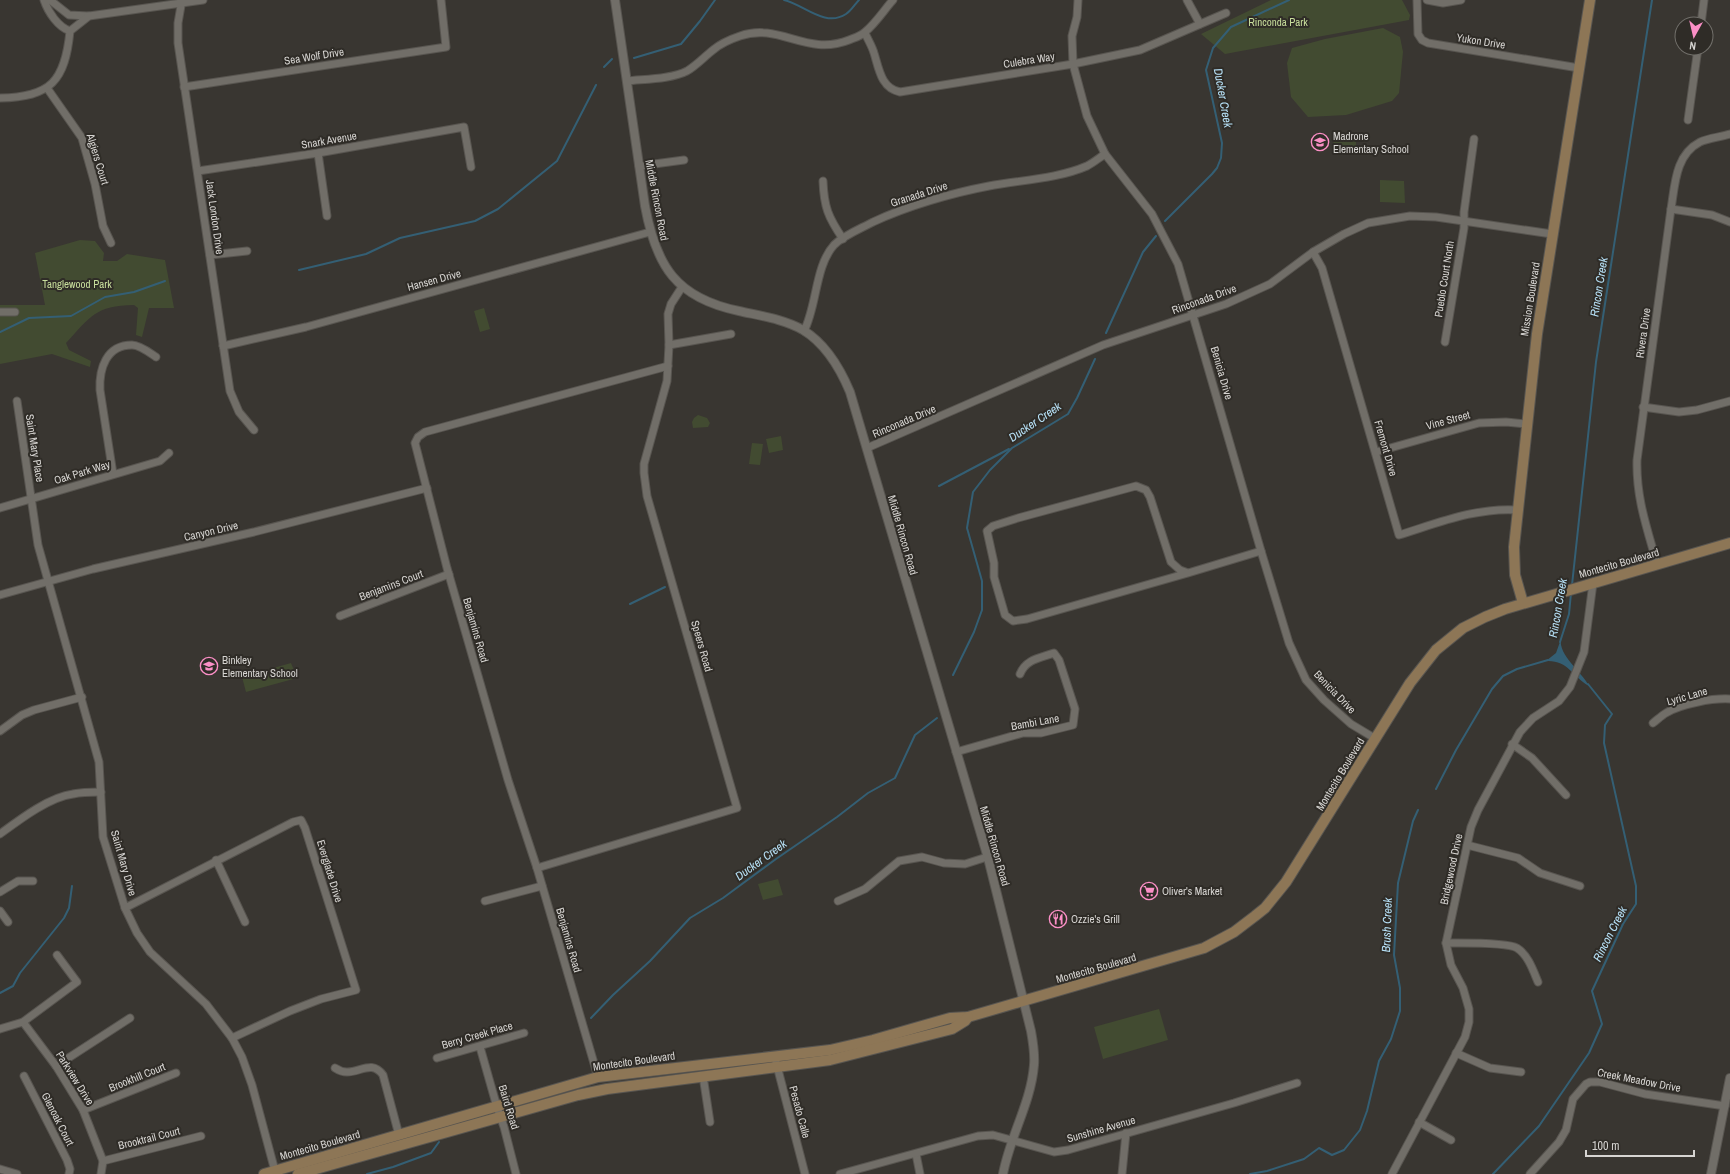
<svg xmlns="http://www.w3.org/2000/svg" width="1730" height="1174" font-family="'Archivo Narrow',sans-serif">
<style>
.green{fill:#424b31}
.water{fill:#345f74}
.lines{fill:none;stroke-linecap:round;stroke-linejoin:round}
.stream{stroke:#345f74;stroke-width:2}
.minor-casing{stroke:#585550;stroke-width:9}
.tertiary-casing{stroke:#585550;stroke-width:10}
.secondary-casing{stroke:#585550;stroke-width:12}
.minor{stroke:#716e68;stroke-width:7}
.tertiary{stroke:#716e68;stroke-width:8}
.secondary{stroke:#8d7656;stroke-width:10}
.labels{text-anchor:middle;stroke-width:4;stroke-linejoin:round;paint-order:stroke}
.park-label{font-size:11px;fill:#c8de9c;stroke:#2f2c27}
.street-label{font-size:11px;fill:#d7d5d2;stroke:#2f2c27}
.poi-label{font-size:11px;fill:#d7d5d2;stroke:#2f2c27;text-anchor:start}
.water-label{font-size:12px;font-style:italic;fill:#b7e1f7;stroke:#2f2c27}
</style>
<rect width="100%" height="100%" fill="#393631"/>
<g class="green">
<path d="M1271,0h131l8,15 -1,5 -184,34 -24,-20z"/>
<path d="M1383,28l17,9 3,15 -4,41 -7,8 -46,14 -38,2 -17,-20 -4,-34 5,-15 33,-9z"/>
<path d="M1333,135h23v17h-22z"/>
<path d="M1380,180l24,1 1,22 -25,-1z"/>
<path d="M80,240l15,1 9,12 -1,8h14l10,-7 38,6 9,48h-25l-7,29 -6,-2 2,-27 -4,-3c-39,1 -43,11 -68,38l3,7 22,11 -1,6 -38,-13 -52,10v-59h45l-10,-52z"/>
<path d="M484,308l6,21 -10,3 -6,-21z"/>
<path d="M698,415l9,3 3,5 -2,4 -15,1 -1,-6 2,-4z"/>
<path d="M781,436l2,14 -14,3 -3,-14z"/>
<path d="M752,443l11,1 -3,21 -11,-1z"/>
<path d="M291,663l6,15 -51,14 -4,-15z"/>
<path d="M778,879l5,16 -20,5 -5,-16z"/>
<path d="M1159,1009l9,31 -65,19 -9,-32z"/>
</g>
<path class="water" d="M1561,639c-3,16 21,33 28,47 -17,-10 -21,-26 -43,-25l10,-8z"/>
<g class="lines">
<g class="stream">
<path d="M784,0c19,4 41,28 62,14 5,-3 9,-10 13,-14"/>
<path d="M634,58l47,-14 19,-23 15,-21"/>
<path d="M604,67l8,-8"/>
<path d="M1165,221l47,-47 5,-6 4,-10 1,-15 -16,-73 7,-22 18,-21 58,-27"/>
<path d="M299,270l67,-16 34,-16 75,-17 23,-12 59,-48 39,-76"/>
<path d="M0,332l29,-14 42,-2 34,-19 29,-5 31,-11"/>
<path d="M1106,333l37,-81 13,-16"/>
<path d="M939,486l70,-37"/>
<path d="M1572,585l24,-223 56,-362"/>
<path d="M630,604l35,-17"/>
<path d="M1560,642l9,-28 2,-21"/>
<path d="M953,675l21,-43 8,-22v-29l-15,-53 6,-36 17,-22 22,-22 56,-34 9,-16 18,-39"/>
<path d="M1436,789l20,-39 36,-61 11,-13 14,-7 31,-9"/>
<path d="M0,993l13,-7 7,-13 44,-55 5,-10 3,-22"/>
<path d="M591,1018l22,-23 37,-34 40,-43 33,-20 53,-39 61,-42 31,-24 27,-15 20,-43 22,-17"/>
<path d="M367,1174l26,-7 38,-14 8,-11"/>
<path d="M1250,1174l17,-3 37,-12 15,-11 13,7 12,-5 16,-20 7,-19 12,-50 12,-22 9,-28v-23l-6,-33 4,-72 15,-62 5,-11"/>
<path d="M1493,1174l46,-48 50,-73 13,-29 -10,-33 31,-67 13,-20v-18l-32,-143 1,-18 7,-11 -24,-30"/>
</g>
<defs>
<g id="minor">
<path d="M44,0c4,12 14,27 26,31"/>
<path d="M50,0l19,15 20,1"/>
<path d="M182,0l-4,23v20l52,348 9,21 15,18"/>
<path d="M1078,0l-1,17 -5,19 1,28 14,52 18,38 47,60 26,50 83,287 28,92 17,37 18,20 27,24 25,15"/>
<path d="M1187,0l13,24"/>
<path d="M1417,0l1,34 4,6 6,3 151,25"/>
<path d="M1427,0l16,3 18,-3"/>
<path d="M1701,24l3,-24"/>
<path d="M865,33c3,7 7,13 9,20 5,16 7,35 26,39l173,-28 67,-14 86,-37"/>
<path d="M627,81c17,-2 45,-2 60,-10 10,-6 17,-14 26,-21 7,-6 18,-11 27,-14 40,-14 66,21 109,4 5,-2 12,-4 16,-8 11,-9 19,-22 28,-32"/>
<path d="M184,87l262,-40 -5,-47"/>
<path d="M47,88l35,50 13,46 8,42 8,17"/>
<path d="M0,98c51,-1 65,-17 70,-67l19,-15 114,-16"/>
<path d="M1688,120l10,-72"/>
<path d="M318,153l9,63"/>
<path d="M639,166l45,-6"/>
<path d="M198,171l120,-18 146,-26 7,40"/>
<path d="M823,181c1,26 5,36 20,58"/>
<path d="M1671,209l41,6 18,7"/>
<path d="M1313,252l9,16 77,267c39,-12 78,-28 119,-25"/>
<path d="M210,255l37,-4"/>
<path d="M0,312h15"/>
<path d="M804,331c13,-25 11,-65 30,-86 10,-10 26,-16 39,-23 34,-16 79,-29 116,-36 31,-6 68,-7 98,-20 6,-3 12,-8 18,-12"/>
<path d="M1445,342l19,-114v-16l10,-73"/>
<path d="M669,345l62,-11"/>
<path d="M223,346l83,-19 344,-95"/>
<path d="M17,401l21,144 61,217 4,75 22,71 12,25 13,19 56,52 26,34 10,19 10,28 23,86"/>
<path d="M1643,407l36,5 18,-2 33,-9"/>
<path d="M867,448l236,-103 123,-41 44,-20 43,-32 31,-18 24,-11 42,-7 26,1 116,17"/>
<path d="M1376,452l103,-29 27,-1 21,2"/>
<path d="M113,474l-13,-84c-1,-21 6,-45 32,-45 8,0 18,8 24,12"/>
<path d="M0,508l160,-47 9,-8"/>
<path d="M1657,564c-10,-36 -21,-66 -20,-104l34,-251c4,-24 4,-54 29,-67 8,-4 21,-5 30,-8"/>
<path d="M1188,573l-161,46 -14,2 -8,-6 -11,-38v-14l-7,-32 6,-5 25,-8 118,-32 10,4 4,7 21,65 9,8 8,3 73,-22"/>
<path d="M0,595l93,-26 161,-37 173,-44"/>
<path d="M340,616l109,-42"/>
<path d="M1653,723c4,-3 8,-7 13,-10 14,-9 47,-15 64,-14"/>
<path d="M0,731l22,-16 12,-5 48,-13"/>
<path d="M1512,744l20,14 34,37"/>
<path d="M956,752l67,-19h18l32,-8 2,-16 -16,-49 -5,-7c-14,5 -28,6 -34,21"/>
<path d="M0,834c19,-14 49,-37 73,-40 9,-2 18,-2 28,-2"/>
<path d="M1467,845l51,13 22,15 40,13"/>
<path d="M216,860l29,62"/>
<path d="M537,868l200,-60 -90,-312 -3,-23v-9l23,-83 2,-36 -1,-31 3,-10 11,-17"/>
<path d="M0,892l18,-11h15"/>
<path d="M485,901l57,-15"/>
<path d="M838,901l27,-12 34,-28 23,-4 22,6 21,1 22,-7"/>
<path d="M125,908l168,-86 8,-2 4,8 51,162 -35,9 -31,12 -58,27"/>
<path d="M0,911l8,11"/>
<path d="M1446,943c15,0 61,-1 71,5 11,7 16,22 21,34"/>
<path d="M23,1022l33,44 27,44 20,51 -2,13"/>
<path d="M0,1029l23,-7 54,-40 -20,-27"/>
<path d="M480,1047l17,60 7,20 12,47"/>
<path d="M1456,1053l34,15 31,4"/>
<path d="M437,1058l87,-25"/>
<path d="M776,1062l29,112"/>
<path d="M56,1066l74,-48"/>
<path d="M335,1068c3,2 8,4 12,4 14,0 25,-12 36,3l16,60"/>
<path d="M24,1076l43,84 3,9 -1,5"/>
<path d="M703,1076l7,46"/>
<path d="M598,1077l-61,-209 -29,-88 -61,-212 -32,-125 3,-6 7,-5 243,-66"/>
<path d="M83,1110l93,-37"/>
<path d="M1419,1122l32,18"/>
<path d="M916,1154l4,20"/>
<path d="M103,1161l98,-25"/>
<path d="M0,1169l17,5"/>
<path d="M840,1174l138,-38 15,-1 61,17 14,-2 166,-47 63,-20"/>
<path d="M1122,1174l4,-41"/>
<path d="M1392,1174l73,-137 4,-15v-13l-6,-21 -12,-23 -5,-22 25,-116 7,-17 42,-78 13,-14 26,-17 11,-14 14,-35 9,-69"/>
<path d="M1530,1174l29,-32 7,-12 7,-31 13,-15 4,-2h10l45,12 80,12"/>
</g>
<g id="tertiary">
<path d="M615,0l30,206c11,60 31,92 94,105 22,5 44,8 64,19 23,14 37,38 47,62l138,466 43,173c2,11 4,23 3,34 -3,38 -24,71 -31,109"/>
<path d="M1711,1174l19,-96"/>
</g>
<g id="secondary">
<path d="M1523,603l-8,-28 -1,-28 23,-213 53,-334"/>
<path d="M264,1174l334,-97 232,-27 43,-10 77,-22 18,-1 236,-69 30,-16 21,-16 10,-8 21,-26 124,-199 26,-33 27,-22 22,-11 20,-8 225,-66"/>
<path d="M298,1174l280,-79 29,-6 223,-29 122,-31 13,-8 3,-4"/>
</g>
</defs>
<use href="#minor" class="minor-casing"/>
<use href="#tertiary" class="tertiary-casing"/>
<use href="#secondary" class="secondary-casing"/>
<use href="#minor" class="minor"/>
<use href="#tertiary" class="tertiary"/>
<use href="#secondary" class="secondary"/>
</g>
<defs>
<symbol id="school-ring" viewBox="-11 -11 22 22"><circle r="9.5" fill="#2f2c27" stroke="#fb8fc6" stroke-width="1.5"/><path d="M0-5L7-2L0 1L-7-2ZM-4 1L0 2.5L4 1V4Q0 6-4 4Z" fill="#fb8fc6"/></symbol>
<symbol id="supermarket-ring" viewBox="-11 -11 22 22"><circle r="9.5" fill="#2f2c27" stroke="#fb8fc6" stroke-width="1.5"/><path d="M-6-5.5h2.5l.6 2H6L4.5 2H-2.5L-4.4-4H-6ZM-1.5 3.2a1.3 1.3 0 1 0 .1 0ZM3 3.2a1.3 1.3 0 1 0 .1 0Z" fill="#fb8fc6"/></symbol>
<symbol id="restaurant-ring" viewBox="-11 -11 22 22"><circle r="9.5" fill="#2f2c27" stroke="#fb8fc6" stroke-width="1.5"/><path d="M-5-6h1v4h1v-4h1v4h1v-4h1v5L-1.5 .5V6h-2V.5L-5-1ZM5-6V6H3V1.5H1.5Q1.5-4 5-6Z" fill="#fb8fc6"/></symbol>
</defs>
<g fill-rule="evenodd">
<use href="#school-ring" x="1310" y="132" width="20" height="20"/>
<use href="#school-ring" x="199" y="656" width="20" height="20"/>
<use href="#supermarket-ring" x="1139" y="881" width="20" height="20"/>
<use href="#restaurant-ring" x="1048" y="909" width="20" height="20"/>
</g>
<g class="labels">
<g class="park-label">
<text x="1278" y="26">Rinconda Park</text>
<text x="77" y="288">Tanglewood Park</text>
</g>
<g class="street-label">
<text transform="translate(1481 41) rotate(9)" y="4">Yukon Drive</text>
<text transform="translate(314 56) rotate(-9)" y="4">Sea Wolf Drive</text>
<text transform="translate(1029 60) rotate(-9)" y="4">Culebra Way</text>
<text transform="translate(329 140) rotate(-10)" y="4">Snark Avenue</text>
<text transform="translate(98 159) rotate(73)" y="4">Algiers Court</text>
<text transform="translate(919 194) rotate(-18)" y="4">Granada Drive</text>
<text transform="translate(657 200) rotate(79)" y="4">Middle Rincon Road</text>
<text transform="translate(215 217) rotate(82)" y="4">Jack London Drive</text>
<text transform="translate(1444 279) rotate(-81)" y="4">Pueblo Court North</text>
<text transform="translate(434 280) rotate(-15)" y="4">Hansen Drive</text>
<text transform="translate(1204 299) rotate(-20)" y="4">Rinconada Drive</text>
<text transform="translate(1530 299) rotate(-81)" y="4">Mission Boulevard</text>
<text transform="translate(1643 333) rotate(-82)" y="4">Rivera Drive</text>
<text transform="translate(1222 373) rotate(74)" y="4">Benicia Drive</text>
<text transform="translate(1448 420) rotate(-15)" y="4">Vine Street</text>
<text transform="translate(904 421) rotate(-23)" y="4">Rinconada Drive</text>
<text transform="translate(35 448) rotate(81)" y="4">Saint Mary Place</text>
<text transform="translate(1386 448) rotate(74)" y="4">Fremont Drive</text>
<text transform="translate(82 472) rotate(-17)" y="4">Oak Park Way</text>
<text transform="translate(211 531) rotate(-13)" y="4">Canyon Drive</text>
<text transform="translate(903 535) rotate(74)" y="4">Middle Rincon Road</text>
<text transform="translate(1619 563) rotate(-16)" y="4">Montecito Boulevard</text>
<text transform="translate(391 585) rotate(-21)" y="4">Benjamins Court</text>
<text transform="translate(476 630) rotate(74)" y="4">Benjamins Road</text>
<text transform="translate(702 646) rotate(74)" y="4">Speers Road</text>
<text transform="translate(1335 692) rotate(46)" y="4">Benicia Drive</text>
<text transform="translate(1687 696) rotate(-16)" y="4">Lyric Lane</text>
<text transform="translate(1035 722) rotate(-10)" y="4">Bambi Lane</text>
<text transform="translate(1340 774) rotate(-59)" y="4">Montecito Boulevard</text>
<text transform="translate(995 846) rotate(74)" y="4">Middle Rincon Road</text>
<text transform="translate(124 863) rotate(74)" y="4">Saint Mary Drive</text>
<text transform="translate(1451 869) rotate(-78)" y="4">Bridgewood Drive</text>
<text transform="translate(330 871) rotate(73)" y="4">Everglade Drive</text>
<text transform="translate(569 940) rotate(74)" y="4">Benjamins Road</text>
<text transform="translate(1096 968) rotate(-16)" y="4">Montecito Boulevard</text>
<text transform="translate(477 1035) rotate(-16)" y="4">Berry Creek Place</text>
<text transform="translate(634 1061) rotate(-8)" y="4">Montecito Boulevard</text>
<text transform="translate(137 1077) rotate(-22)" y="4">Brookhill Court</text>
<text transform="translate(75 1078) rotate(58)" y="4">Parkview Drive</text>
<text transform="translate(1639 1080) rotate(11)" y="4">Creek Meadow Drive</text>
<text transform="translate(509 1107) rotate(73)" y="4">Baird Road</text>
<text transform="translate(800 1112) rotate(75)" y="4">Pesado Calle</text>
<text transform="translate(58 1119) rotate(63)" y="4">Glenoak Court</text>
<text transform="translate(1101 1129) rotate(-16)" y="4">Sunshine Avenue</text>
<text transform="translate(149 1138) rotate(-14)" y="4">Brooktrail Court</text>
<text transform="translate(320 1145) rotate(-16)" y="4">Montecito Boulevard</text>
</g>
<g class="poi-label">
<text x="1333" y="140">Madrone<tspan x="1333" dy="13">Elementary School</tspan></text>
<text x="222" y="664">Binkley<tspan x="222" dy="13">Elementary School</tspan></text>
<text x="1162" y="895">Oliver's Market</text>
<text x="1071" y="923">Ozzie's Grill</text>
</g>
<g class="water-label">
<text transform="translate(1223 98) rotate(80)" y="4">Ducker Creek</text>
<text transform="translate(1599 287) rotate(-81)" y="4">Rincon Creek</text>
<text transform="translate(1035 422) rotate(-34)" y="4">Ducker Creek</text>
<text transform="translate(1558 608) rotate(-80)" y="4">Rincon Creek</text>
<text transform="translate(761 860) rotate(-36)" y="4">Ducker Creek</text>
<text transform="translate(1387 925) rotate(-88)" y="4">Brush Creek</text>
<text transform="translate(1610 934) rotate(-63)" y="4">Rincon Creek</text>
</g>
</g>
<g transform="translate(1694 36) rotate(188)"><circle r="19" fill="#2f2c27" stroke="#72706b"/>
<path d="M0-3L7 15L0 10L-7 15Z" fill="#fb8fc6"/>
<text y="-6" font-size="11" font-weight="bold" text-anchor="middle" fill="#d7d5d2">N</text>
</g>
<path d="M1586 1150v6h108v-6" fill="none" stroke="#d7d5d2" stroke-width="2"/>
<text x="1592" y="1150" font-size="12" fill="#d7d5d2" stroke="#2f2c27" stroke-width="3" paint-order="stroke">100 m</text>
</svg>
